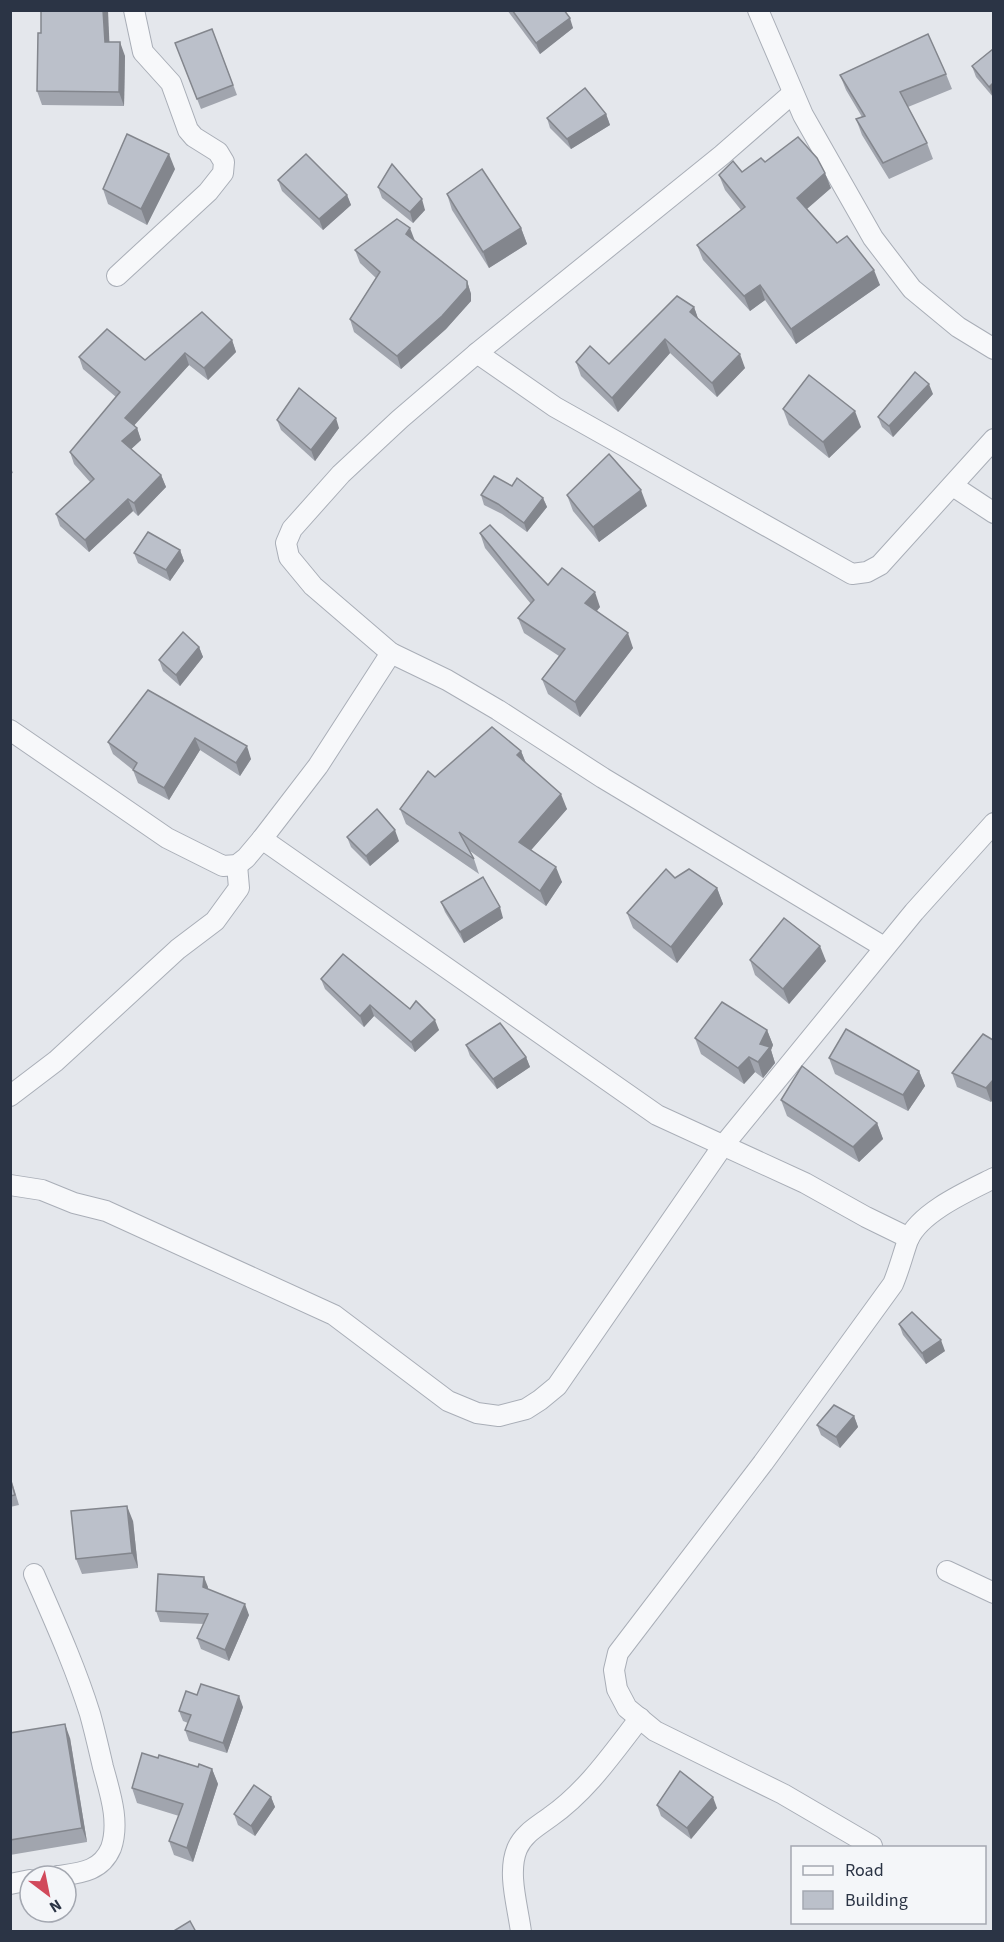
<svg xmlns="http://www.w3.org/2000/svg" width="1004" height="1942" font-family="'Source Sans 3',sans-serif">
<style>
.lines{fill:none;stroke-linecap:round;stroke-linejoin:round}
.street-casing{stroke:#a9aeb7;stroke-width:22}
.street{stroke:#f7f8fa;stroke-width:20}
.wall{fill:#a1a5ae}
.shaded-wall{fill:#83868d}
.building{fill:#bbc0ca;stroke:#83868d;stroke-width:1.5}
</style>
<rect width="100%" height="100%" fill="#e4e7ec"/>
<g class="lines">
<defs>
<g id="street">
<path d="M758,10l45,105 70,123 39,51 46,38 36,22"/>
<path d="M793,93l-71,62 -245,198 -77,66 -59,55 -49,55 -6,14 3,14 24,29 78,67 56,27 51,30 105,68 281,169"/>
<path d="M117,276l91,-84 15,-19 1,-11 -6,-10 -24,-15 -6,-7 -17,-47 -28,-31 -9,-42"/>
<path d="M477,353l78,54 297,167 15,-2 13,-7 114,-126"/>
<path d="M953,486l41,27"/>
<path d="M10,730l157,108 56,28 14,-1 9,-7 16,-19 56,-73 73,-113"/>
<path d="M262,839l395,276 148,68 61,34 43,21"/>
<path d="M10,1096l46,-35 122,-112 37,-28 24,-33 -2,-23"/>
<path d="M10,1185l32,5 32,13 32,8 228,104 114,86 29,12 22,3 27,-7 14,-9 17,-14 165,-239 192,-235 80,-89"/>
<path d="M947,1571l47,22"/>
<path d="M34,1574c20,46 41,92 56,140 5,18 9,36 13,53 7,26 17,55 8,81 -10,24 -32,25 -53,28"/>
<path d="M872,1846l-89,-52 -128,-63 -28,-23 -10,-19 -3,-19 4,-17 145,-190 130,-179c6,-14 10,-30 15,-44 12,-28 60,-49 86,-62"/>
<path d="M10,1884l20,-4"/>
<path d="M521,1932c-3,-25 -14,-59 -4,-83 6,-15 21,-23 33,-32 37,-26 62,-63 90,-99"/>
</g>
</defs>
<use href="#street" class="street-casing"/>
<use href="#street" class="street"/>
</g>
<g class="wall">
<path d="M507,10h57l9,18 -33,26z"/>
<path d="M212,29l25,66 -36,14 -26,-66z"/>
<path d="M41,33l69,9 15,14 -1,50 -82,-1 -5,-14z"/>
<path d="M993,49v48l-17,-20 -4,-11z"/>
<path d="M946,74l6,15 -44,18 19,36 6,16 -44,20 -27,-44 -6,-16 6,-2 -16,-27 -6,-15z"/>
<path d="M606,114l4,11 -39,24 -21,-21 -3,-10z"/>
<path d="M765,162l66,26 -24,21 30,34 43,42 -84,59 -31,-44 -15,11 -47,-51 -6,-15 44,-35 -16,-20 -6,-15 23,-3z"/>
<path d="M175,169l-28,56 -39,-21 -5,-15z"/>
<path d="M278,180l69,15 4,10 -28,25 -41,-39z"/>
<path d="M378,187l47,23 -12,13 -31,-25z"/>
<path d="M447,194l74,34 6,16 -38,24 -37,-58z"/>
<path d="M415,241l52,40 4,13v7l-25,28 -45,40 -47,-37 -4,-13 26,-41 -16,-15 -5,-13z"/>
<path d="M694,307l4,12 47,49 -28,29 -47,-44 -52,59 -37,-36 -5,-14 33,2z"/>
<path d="M232,340l4,12 -28,28 -19,-15 -55,60 3,3 4,12 -10,9 30,26 5,12 -28,29 -5,-5 -44,41 -29,-26 -4,-12 34,-32 -16,-18 -4,-12 46,-55 -33,-28 -4,-12 66,3z"/>
<path d="M933,394l-40,43 -11,-10 -4,-10z"/>
<path d="M783,409l78,18 -32,31 -40,-33z"/>
<path d="M277,420l62,8 -24,33 -34,-31z"/>
<path d="M10,465l3,8 -3,1z"/>
<path d="M512,486l31,12 4,9 -20,25 -25,-18 -18,-9 -3,-10z"/>
<path d="M567,495l80,11 -48,36 -26,-31z"/>
<path d="M480,533l68,52 52,22 -3,4 36,37 -53,69 -32,-23 -6,-15 17,-23 -35,-23 -6,-15 13,-14 -46,-56z"/>
<path d="M180,550l4,11 -14,20 -32,-18 -4,-10z"/>
<path d="M199,647l4,10 -23,29 -17,-15 -4,-11z"/>
<path d="M148,690l103,69 -11,17 -40,-26 -31,50 -31,-17 -5,-13 -20,-16 -5,-12z"/>
<path d="M521,751l5,12 41,46 -36,41 31,32 -16,24 -76,-55 4,8 5,15 -73,-50 -6,-15 35,-32z"/>
<path d="M347,837l52,4 -29,25 -19,-19z"/>
<path d="M675,878l42,10 6,16 -46,59 -44,-35 -6,-15z"/>
<path d="M441,902l62,16 -39,25 -19,-31z"/>
<path d="M750,960l76,1 -37,43 -34,-29z"/>
<path d="M321,979l89,30 29,21 -24,22 -41,-36 -10,11 -39,-38z"/>
<path d="M767,1030l6,15 -2,5 4,13 -12,15 -8,-6 -11,12 -43,-30 -6,-16z"/>
<path d="M993,1040v59l-2,3 -34,-15 -5,-14z"/>
<path d="M466,1045l60,12 4,10 -33,22 -27,-33z"/>
<path d="M829,1058l90,13 6,15 -17,25 -73,-37z"/>
<path d="M781,1100l96,23 6,16 -24,23 -72,-46z"/>
<path d="M899,1324l46,27 -19,13 -23,-29z"/>
<path d="M854,1416l4,11 -18,21 -19,-13 -4,-10z"/>
<path d="M10,1475l9,30 -9,2z"/>
<path d="M133,1521l5,47 -56,6 -6,-15z"/>
<path d="M204,1577l3,12 42,26 -20,46 -28,-12 -4,-11 7,-14 -44,-2 -4,-11z"/>
<path d="M197,1695l46,12 -16,46 -38,-12 -4,-11 3,-7 -5,-2 -4,-10z"/>
<path d="M10,1733l60,5 17,104 -77,13z"/>
<path d="M158,1758l40,9 14,2 6,15 -25,78 -19,-7 -5,-14 10,-25 -42,-13 -5,-15z"/>
<path d="M271,1797l4,10 -20,29 -17,-11 -4,-11z"/>
<path d="M657,1805l60,3 -26,31 -30,-23z"/>
</g>
<g class="shaded-wall">
<path d="M103,10h5l2,46 -5,-14z"/>
<path d="M570,18l3,10 -33,26 -4,-11z"/>
<path d="M120,42l5,14 -1,50 -5,-14z"/>
<path d="M993,83v14l-4,-10z"/>
<path d="M606,114l4,11 -39,24 -4,-10z"/>
<path d="M169,154l6,15 -28,56 -6,-16z"/>
<path d="M825,173l6,15 -29,25 -5,-15z"/>
<path d="M347,195l4,10 -28,25 -4,-11z"/>
<path d="M422,199l3,11 -12,13 -3,-11z"/>
<path d="M410,228l5,13 -9,-7z"/>
<path d="M521,228l6,16 -38,24 -6,-16z"/>
<path d="M874,270l6,15 -84,59 -5,-15z"/>
<path d="M467,281l4,13v7l-25,28 -45,40 -4,-13z"/>
<path d="M760,285l5,15 -15,11 -6,-15z"/>
<path d="M694,307l5,14 -9,-9z"/>
<path d="M665,339l5,14 -52,59 -6,-14z"/>
<path d="M232,340l4,12 -28,28 -4,-12z"/>
<path d="M185,353l4,12 -59,65 -5,-12z"/>
<path d="M740,354l5,14 -28,29 -5,-14z"/>
<path d="M929,384l4,10 -40,43 -4,-11z"/>
<path d="M855,411l6,16 -32,31 -6,-16z"/>
<path d="M336,418l3,10 -24,33 -4,-11z"/>
<path d="M137,428l4,12 -14,13 -5,-12z"/>
<path d="M161,475l5,12 -28,29 -4,-13z"/>
<path d="M641,490l6,16 -48,36 -6,-15z"/>
<path d="M543,498l4,9 -20,25 -3,-9z"/>
<path d="M128,499l5,12 -44,41 -4,-12z"/>
<path d="M180,550l4,11 -14,20 -4,-11z"/>
<path d="M595,592l5,15 -10,11 -5,-15z"/>
<path d="M628,633l5,15 -53,69 -5,-15z"/>
<path d="M199,647l4,10 -23,29 -4,-11z"/>
<path d="M195,738l5,12 -31,50 -5,-12z"/>
<path d="M247,746l4,13 -11,17 -4,-13z"/>
<path d="M521,751l6,15 -10,-11z"/>
<path d="M561,794l6,15 -42,48 -6,-15z"/>
<path d="M395,830l4,11 -29,25 -4,-10z"/>
<path d="M556,867l6,15 -16,24 -6,-15z"/>
<path d="M717,888l6,16 -46,59 -6,-16z"/>
<path d="M500,907l3,11 -39,25 -4,-11z"/>
<path d="M820,946l6,15 -37,43 -6,-15z"/>
<path d="M370,1005l4,11 -10,11 -4,-11z"/>
<path d="M435,1020l4,10 -24,22 -4,-10z"/>
<path d="M767,1030l6,15 -2,5 4,13 -12,15 -5,-16 2,-18z"/>
<path d="M526,1057l4,10 -33,22 -4,-10z"/>
<path d="M749,1057l6,15 -11,12 -6,-16z"/>
<path d="M919,1071l6,15 -17,25 -5,-16z"/>
<path d="M993,1080v19l-2,3 -5,-14z"/>
<path d="M877,1123l6,16 -24,23 -6,-15z"/>
<path d="M941,1340l4,11 -19,13 -4,-11z"/>
<path d="M854,1416l4,11 -18,21 -4,-11z"/>
<path d="M127,1506l6,15 5,47 -6,-15z"/>
<path d="M204,1577l4,10 -1,11 -4,-11z"/>
<path d="M245,1604l4,11 -20,46 -4,-11z"/>
<path d="M239,1696l4,11 -16,46 -4,-10z"/>
<path d="M65,1724l5,14 17,104 -5,-14z"/>
<path d="M212,1769l6,15 -25,78 -6,-14z"/>
<path d="M271,1797l4,10 -20,29 -4,-10z"/>
<path d="M713,1797l4,11 -26,31 -4,-11z"/>
</g>
<g class="building">
<path d="M41,10h62l2,32h15l-1,50 -82,-1 1,-58h3z"/>
<path d="M512,10h52l6,8 -34,25z"/>
<path d="M212,29l21,56 -36,14 -22,-56z"/>
<path d="M928,34l18,40 -46,18 27,51 -44,20 -27,-44 9,-3 -25,-41z"/>
<path d="M993,49v34l-4,4 -17,-21z"/>
<path d="M585,88l21,26 -39,25 -20,-21z"/>
<path d="M127,134l42,20 -28,55 -38,-20z"/>
<path d="M798,137l19,21 8,15 -28,25 40,45 10,-7 27,34 -83,59 -31,-44 -16,11 -47,-51 48,-38 -26,-32 14,-14 9,11 19,-14 4,4z"/>
<path d="M306,154l41,41 -28,24 -41,-39z"/>
<path d="M392,164l30,35 -12,13 -32,-25z"/>
<path d="M482,169l39,59 -38,24 -36,-58z"/>
<path d="M397,219l13,9 -4,6 61,47v7l-25,28 -45,40 -47,-37 30,-47 -25,-22z"/>
<path d="M677,296l17,11 -4,5 50,42 -28,29 -47,-44 -53,59 -36,-36 14,-16 19,18z"/>
<path d="M202,312l30,28 -28,28 -19,-15 -60,65 12,10 -15,13 39,34 -27,28 -6,-4 -43,41 -29,-26 38,-35 -24,-27 50,-60 -41,-35 28,-28 38,31z"/>
<path d="M915,372l14,12 -40,42 -11,-9z"/>
<path d="M809,375l46,36 -32,31 -40,-33z"/>
<path d="M299,388l37,30 -25,32 -34,-30z"/>
<path d="M609,454l32,36 -48,37 -26,-32z"/>
<path d="M494,476l18,10 5,-8 26,20 -19,25 -26,-19 -17,-9z"/>
<path d="M490,525l58,60 14,-17 33,24 -10,11 43,30 -53,69 -33,-23 23,-30 -47,-31 16,-18 -54,-67z"/>
<path d="M148,532l32,18 -14,20 -32,-17z"/>
<path d="M183,632l16,15 -23,28 -17,-15z"/>
<path d="M148,690l99,56 -11,17 -41,-25 -31,50 -31,-18 4,-7 -29,-21z"/>
<path d="M492,727l29,24 -4,4 44,39 -42,48 37,25 -16,24 -81,-59 15,27 -74,-50 28,-38 7,6z"/>
<path d="M377,809l18,21 -29,26 -19,-19z"/>
<path d="M666,869l9,9 14,-9 28,19 -46,59 -44,-34z"/>
<path d="M483,877l17,30 -40,25 -19,-30z"/>
<path d="M784,918l36,28 -37,43 -33,-29z"/>
<path d="M343,954l67,55 6,-8 19,19 -24,22 -41,-37 -10,11 -39,-37z"/>
<path d="M722,1002l45,28 -7,14 10,3 -12,15 -9,-5 -11,11 -43,-30z"/>
<path d="M500,1023l26,34 -33,22 -27,-34z"/>
<path d="M846,1029l73,42 -16,24 -74,-37z"/>
<path d="M983,1034l10,6v40l-7,8 -34,-15z"/>
<path d="M802,1066l75,57 -24,24 -72,-47z"/>
<path d="M912,1312l29,28 -19,13 -23,-29z"/>
<path d="M834,1405l20,11 -18,21 -19,-12z"/>
<path d="M10,1478l5,17 -5,1z"/>
<path d="M127,1506l5,47 -56,6 -5,-48z"/>
<path d="M158,1574l46,3 -1,10 42,17 -20,46 -28,-12 11,-24 -52,-3z"/>
<path d="M201,1684l38,12 -16,47 -38,-13 6,-15 -12,-4 7,-20 11,4z"/>
<path d="M65,1724l17,104 -72,12v-107z"/>
<path d="M142,1753l16,5 1,-3 39,12 1,-3 13,5 -25,79 -18,-7 14,-37 -51,-16z"/>
<path d="M680,1771l33,26 -26,31 -30,-23z"/>
<path d="M254,1785l17,12 -20,29 -17,-12z"/>
<path d="M190,1921l6,11h-24z"/>
</g>
<rect width="1004" height="1942" fill="none" stroke="#2b3445" stroke-width="24"/>
<rect x="791" y="1846" width="195" height="78" fill="#f4f6f9" stroke="#a4a8b1" stroke-width="1.5"/>
<rect x="803" y="1866" width="30" height="9" fill="#f7f8fa" stroke="#a4a8b1" stroke-width="1.5"/>
<text x="845" y="1876" font-size="18" fill="#2b3445">Road</text>
<rect x="803" y="1891" width="30" height="18" fill="#bbc0ca" stroke="#a4a8b1" stroke-width="1.5"/>
<text x="845" y="1906" font-size="18" fill="#2b3445">Building</text>
<g transform="translate(48 1894) rotate(148)"><circle r="28" fill="#f4f6f9" stroke="#a4a8b1" stroke-width="1.5"/>
<path d="M0-4.5L10 22L0 15L-10 22Z" fill="#d1495b"/>
<text y="-9" font-size="16" font-weight="bold" text-anchor="middle" fill="#2b3445">N</text>
</g>
</svg>
